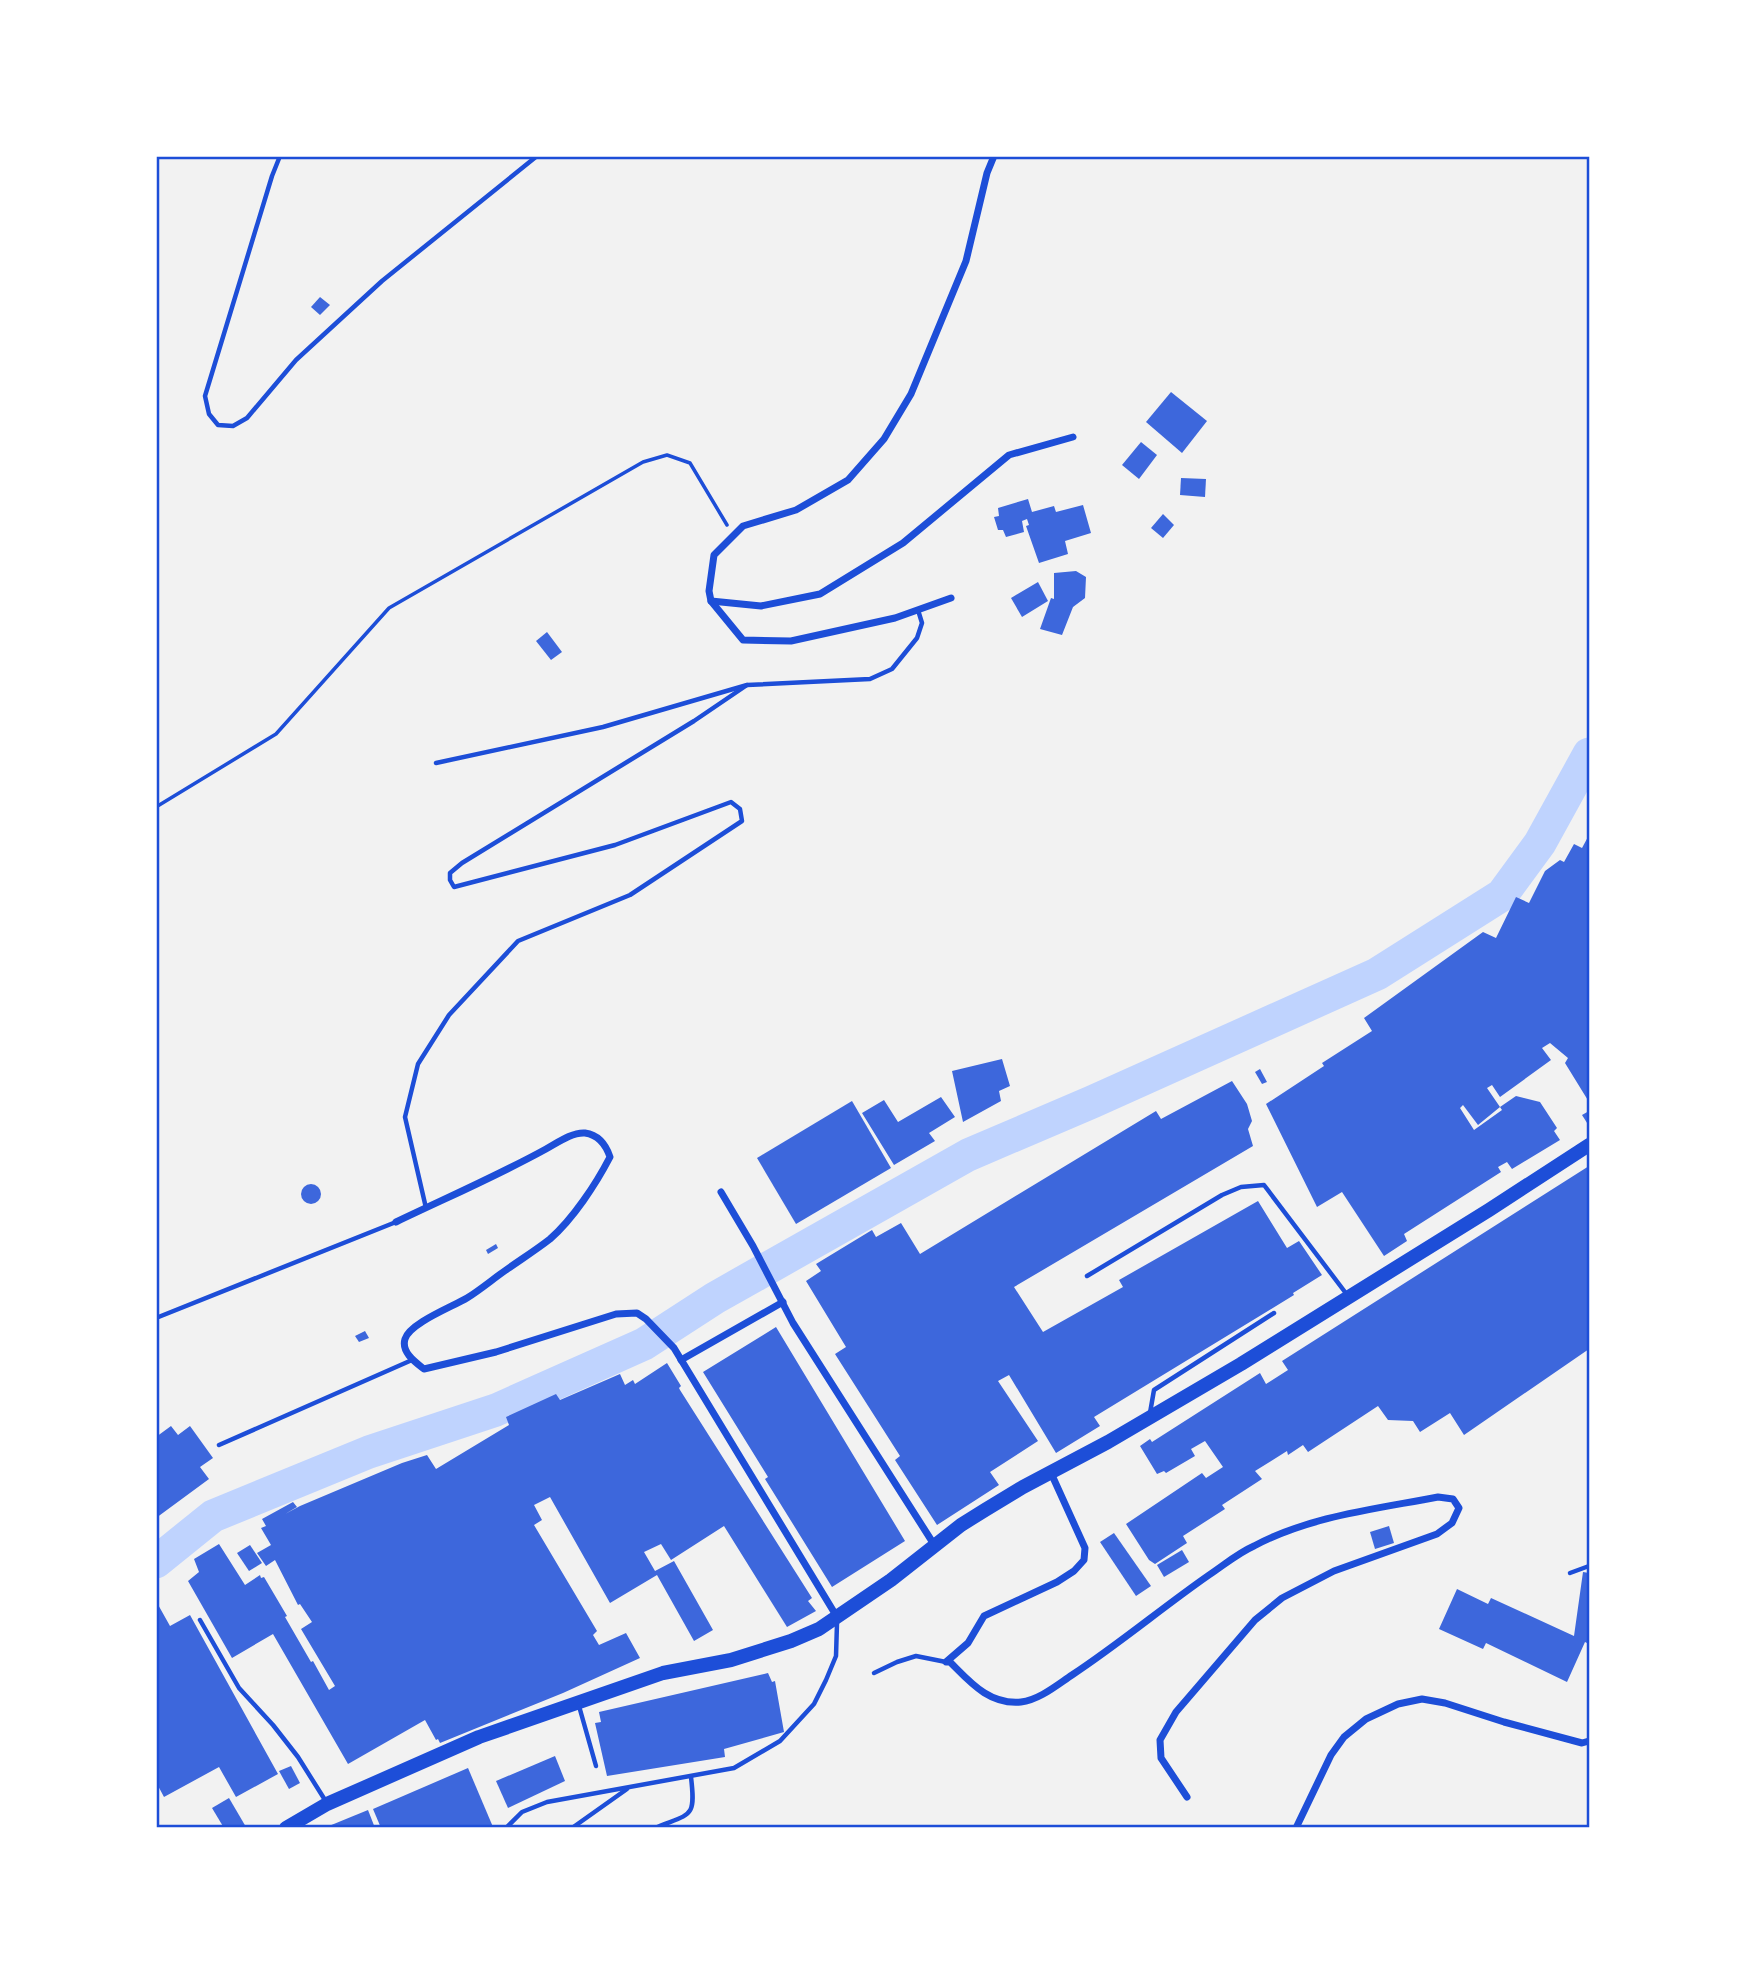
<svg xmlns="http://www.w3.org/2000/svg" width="1745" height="1984" font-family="Quicksand,sans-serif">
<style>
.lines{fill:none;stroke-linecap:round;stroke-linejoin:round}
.river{stroke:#bfd3fe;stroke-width:33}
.building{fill:#3d67dc;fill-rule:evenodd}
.path{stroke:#1d4ed8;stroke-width:3.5}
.service{stroke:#1d4ed8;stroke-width:4.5}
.minor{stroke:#1d4ed8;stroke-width:7}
.secondary{stroke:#1d4ed8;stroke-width:14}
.neatline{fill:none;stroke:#1d4ed8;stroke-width:2.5}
</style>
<rect width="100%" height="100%" fill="#f2f2f2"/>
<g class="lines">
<path class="river" d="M156,1562l57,-46 156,-64 127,-42 148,-66 71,-46 253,-143 124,-53 285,-128 125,-79 38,-52 49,-89"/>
</g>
<g class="building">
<path d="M320,297l10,8 -10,10 -9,-8z"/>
<path d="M1171,392l36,29 -25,32 -36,-31z"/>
<path d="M1141,442l16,13 -18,24 -17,-14z"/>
<path d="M1181,478l25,1 -1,18 -25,-2z"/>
<path d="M1028,499l4,13 22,-6 2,6 27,-7 8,28 -26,8 3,13 -29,9 -13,-37 3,-1 -2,-6 -5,2 2,11 -18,5 -3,-7h-5l-4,-13 5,-1 -1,-8z"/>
<path d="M1163,514l11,11 -11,13 -12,-10z"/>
<path d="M1076,571l10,6 -1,21 -12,9 -11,28 -22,-6 11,-31 3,1v-26z"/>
<path d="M1038,582l10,19 -26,16 -11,-19z"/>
<path d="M547,632l15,20 -11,8 -15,-19z"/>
<path d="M1589,835v267l-24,-39 3,-5 -18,-15 -8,5 9,12 -51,37 -8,-12 -5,3 13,19 16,-11 24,6 17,26 -3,3 6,9 -48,29 -5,-7 -9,5 3,5 -97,62 3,7 -23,15 -42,-64 -25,15 -51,-103 58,-38 -2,-3 50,-32 -8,-13 119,-86 13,6 20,-41 13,6 16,-32 15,-11 4,2 10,-18 8,4zM1463,1105l15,20 22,-18 2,3 -28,20 -14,-22z"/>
<path d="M1002,1059l8,27 -11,5 2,10 -38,21 -11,-51z"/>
<path d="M1260,1069l7,13 -5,2 -7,-12z"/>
<path d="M1232,1081l15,23 5,17 -4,8 5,17 -239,141 29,45 80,-45 -4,-7 139,-79 29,47 12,-7 23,34 -29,18 1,2 -200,122 6,9 -44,27 -47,-78 -11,6 40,60 -48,31 9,13 -62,40 -42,-65 5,-4 -65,-102 11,-7 -40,-66 15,-10 -5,-7 56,-34 4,7 25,-14 19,31 236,-143 5,8z"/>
<path d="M941,1097l14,20 -26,16 6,8 -41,24 -32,-52 22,-13 14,22z"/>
<path d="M852,1101l39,67 -95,56 -39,-66z"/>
<path d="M1589,1111v15l-7,-11z"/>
<path d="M1589,1166v183l-125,86 -14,-22 -30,19 -7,-11 -25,-1 -10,-14 -70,46 -5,-7 -15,10 -1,-4 -32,20 7,8 -40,26 3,4 -42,27 4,7 -32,21 -6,-4 -23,-36 76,-51 4,5 17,-11 -18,-26 -14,8 4,7 -29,17 -2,-2 -7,3 -17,-28 10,-7 2,3 108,-69 6,11 22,-14 -6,-9z"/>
<circle cx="311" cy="1194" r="10"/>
<path d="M496,1244l2,4 -10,6 -2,-4z"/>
<path d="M776,1327l129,214 -73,46 -67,-108 3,-2 -65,-105z"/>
<path d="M365,1331l4,7 -10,4 -4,-6z"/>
<path d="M667,1363l14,23 -2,2 1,2 132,208 -4,3 8,10 -29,16 -63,-101 -53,34 -10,-16 -17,8 11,19 19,-10 39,69 -19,11 -37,-66 -47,28 -60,-106 -16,8 8,15 -8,5 63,106 -4,4 6,10 27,-12 14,25 -77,35 -123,50 -2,-4 -2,1 -11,-20 -77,44 -75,-130 -41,24 -44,-77 11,-9 -5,-13 25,-15 26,41 15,-10 1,3 3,-1 23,39 -2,1 26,45 2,-1 16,29 6,-4 -34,-57 11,-7 -12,-18 -2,1 -23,-45 -9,6 -9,-13 14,-8 -10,-17 5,-2 -4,-7 31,-17 4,5 -12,7 15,-8 102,-43 25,-8 9,14 73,-44 -3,-8 50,-23 4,6 60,-26 5,11 8,-5 2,4z"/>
<path d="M171,1426l7,9 12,-9 23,32 -13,9 9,12 -53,39v-81z"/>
<path d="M1389,1526l5,17 -19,6 -5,-17z"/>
<path d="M1114,1533l37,53 -15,10 -36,-54z"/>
<path d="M250,1545l12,18 -13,8 -12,-18z"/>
<path d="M1182,1550l7,12 -25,15 -7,-12z"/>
<path d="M1583,1572l6,1v71l-4,-2 -18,40 -81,-39 -3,6 -44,-20 18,-40 31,15 3,-6 83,38z"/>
<path d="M156,1601l14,25 20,-11 88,159 -42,23 -17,-30 -55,30 -8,-15z"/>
<path d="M768,1673l4,9 3,-1 9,51 -60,17 1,8 -118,19 -12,-53 6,-1 -2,-10z"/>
<path d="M555,1756l10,25 -57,27 -12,-27z"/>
<path d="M291,1766l9,17 -11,6 -10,-18z"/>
<path d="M468,1768l25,59 -112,1 -8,-19z"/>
<path d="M229,1798l17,29 -3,1h-19l-12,-20z"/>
<path d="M368,1810l7,18h-51z"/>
</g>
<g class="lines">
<path class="path" d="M156,807l120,-73 113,-126 254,-146 24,-7 23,8 37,62"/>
<g class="service">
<path d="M280,156l-8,20 -67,220 4,18 9,11 15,1 14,-8 49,-58 86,-79 155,-125"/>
<path d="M436,763l167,-36 144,-42 123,-6 22,-10 25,-31 5,-15 -4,-13"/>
<path d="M426,1208l-21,-91 13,-53 31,-49 69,-74 112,-46 112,-74 -2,-12 -9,-7 -116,43 -161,42 -4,-7v-7l12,-10 232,-142 53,-36"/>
<path d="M1087,1276l135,-81 19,-8 23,-2 84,111"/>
<path d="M156,1318l240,-96"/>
<path d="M1150,1413l4,-23 120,-77"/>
<path d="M219,1445l193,-85"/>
<path d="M1570,1573l19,-7"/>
<path d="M200,1620l39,68 34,37 25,32 27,43"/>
<path d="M874,1673l23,-11 19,-6 30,6"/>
<path d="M579,1706l17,60"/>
<path d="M506,1828l16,-16 25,-10 187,-34 46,-27 34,-37 12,-24 10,-24 1,-33"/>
<path d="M572,1828l55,-39"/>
<path d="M655,1828c36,-15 41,-9 36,-51"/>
</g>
<g class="minor">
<path d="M951,598l-56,20 -104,23 -48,-1 -32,-39 -2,-10 5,-36 29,-29 53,-16 52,-30 36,-41 27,-45 55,-133 21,-88 7,-17"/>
<path d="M711,601l50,5 59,-12 83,-51 106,-88 64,-18"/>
<path d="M721,1192l32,54 40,77 142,223"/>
<path d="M396,1222c50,-24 101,-46 150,-73 11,-6 26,-17 39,-16 14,2 21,12 25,24 -14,27 -37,62 -60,82 -14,11 -30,21 -44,31 -13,9 -26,20 -39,28 -15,9 -57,25 -62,41 -4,13 10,23 19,30l72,-17 120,-38 21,-1 9,6 28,29 163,269"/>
<path d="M681,1360l102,-58"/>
<path d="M1051,1473l34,75 -1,12 -10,11 -17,11 -73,34 -16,27 -22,19h4c20,20 39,43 71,40 18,-2 36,-17 51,-27 47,-31 91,-68 137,-100 15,-10 29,-22 45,-29 56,-30 122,-37 184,-49l15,2 6,9 -7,15 -15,11 -103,37 -52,27 -27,22 -79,92 -16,28 1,18 26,39"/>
<path d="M1296,1828l35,-73 13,-18 22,-18 32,-15 24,-5 23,4 59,19 78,21 7,-2"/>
</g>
<path class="secondary" d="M286,1828l41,-24 152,-67 184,-64 68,-13 60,-19 28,-12 72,-49 70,-55 24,-15 38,-23 85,-45 133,-78 248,-154 100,-65"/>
</g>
<rect width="1745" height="1984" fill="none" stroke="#ffffff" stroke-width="315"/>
<rect x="158" y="158" width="1430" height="1668" class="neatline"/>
</svg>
